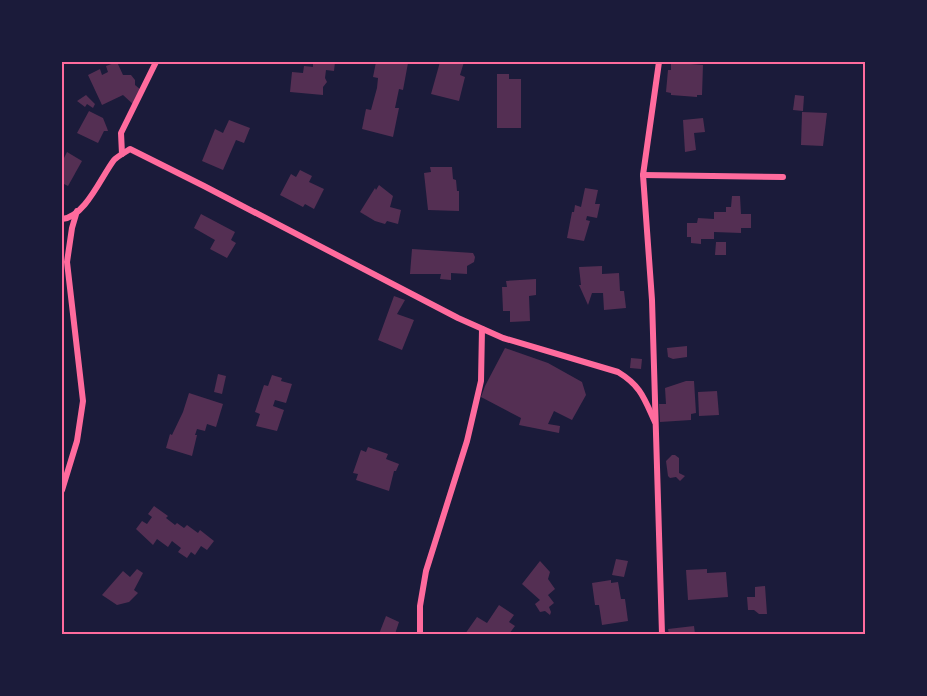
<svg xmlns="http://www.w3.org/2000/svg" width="927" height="696" font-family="Raleway,sans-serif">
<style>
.building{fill:#542f53}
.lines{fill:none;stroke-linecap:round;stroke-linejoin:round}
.minor{stroke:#ff6b9d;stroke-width:6}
.neatline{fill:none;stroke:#ff6b9d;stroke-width:2}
</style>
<rect width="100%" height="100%" fill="#1b1b3a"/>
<g class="building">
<path d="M117,62l6,13h8l4,5v5l6,5 -7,15 -11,-10 -21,10 -14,-30 12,-6 2,6 6,-3 -2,-6z"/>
<path d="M313,62h22l-1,9 -8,-1 -1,8 2,4 -4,5v8l-33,-3 2,-20 11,1 1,-7 9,1z"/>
<path d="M376,62l32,1 -5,27 -4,-1 -4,19h4l-6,29 -31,-8 4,-20 5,1 6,-22 1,-10 -5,-1z"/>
<path d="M440,62h24l-4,13 5,2 -6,24 -28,-7z"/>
<path d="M667,62l36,3 -1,30h-5v2l-26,-2v-2l-5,-1 2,-22h3v-7z"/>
<path d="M497,74h12v5h12v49h-24z"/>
<path d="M86,95l9,9 -2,4 -6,-4 -2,3 -8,-6z"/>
<path d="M795,95l9,1 -1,15 -10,-1z"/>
<path d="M89,111l14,7 4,10 1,3h-4l-6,12 -21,-10z"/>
<path d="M802,112l25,1 -4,33 -22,-1z"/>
<path d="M703,118l2,14 -11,1 2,17 -11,2 -2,-32z"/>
<path d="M229,120l21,8 -6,15 -8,-3 -13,30 -21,-9 13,-32 8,4z"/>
<path d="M67,152l15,9 -14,25 -6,-3v-21z"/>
<path d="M430,167h22l1,12 3,1 1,11h2v20l-31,-1 -4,-37 7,-1z"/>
<path d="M300,170l12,6 -3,6 15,7 -10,20 -9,-5 -2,3 -23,-12 11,-21 5,3z"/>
<path d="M379,185l14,11 -3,11 11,3 -3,14 -11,-3 -2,3 -10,-3 -15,-9 15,-24 1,2z"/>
<path d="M585,188l13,2 -3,14h5l-3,14 -10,-2 -1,4 4,1 -6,20 -17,-3 5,-26h2l1,-7 6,2z"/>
<path d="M732,196h8l1,18h10v14h-10v5l-27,-1v7h-13v5l-10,-1v-6h-4v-14h10l1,-5 16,1v-7h12v-5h5z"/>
<path d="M201,214l34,18 -4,8 5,3 -9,15 -17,-9 5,-9 -21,-12z"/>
<path d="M716,242h10v13h-11z"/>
<path d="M412,249l61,4 2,4 -1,5 -7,4v8l-16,-1v7l-11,-1 1,-5h-31z"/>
<path d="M602,266v8l17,-1 1,18h4l2,17 -22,2 -1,-17h-11l-4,12 -9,-20h2l-2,-18z"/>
<path d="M536,279v16l-7,1 1,25 -20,1v-11h-7l-1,-24h5l-1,-6z"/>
<path d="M394,296l11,4 -8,14 17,6 -12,30 -24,-10z"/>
<path d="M687,346v11l-14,2 -5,-2 -1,-9z"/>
<path d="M505,348l43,15 34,19 4,13 -14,25 -18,-9 -6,13 12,2 -1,7 -40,-8 2,-7 -40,-21 4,-11z"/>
<path d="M631,358l11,1 -1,10 -11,-1z"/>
<path d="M218,374l8,2 -4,18 -8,-2z"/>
<path d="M272,375l10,3 -1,3 11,3 -6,19 -11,-3 -2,6 11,4 -7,21 -21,-5 4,-12 -5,-2 9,-27 4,1z"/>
<path d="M686,381h8l2,32 -5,1v6l-31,2 -1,-18h7l-1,-16z"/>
<path d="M717,391l2,24 -20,1 -1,-24z"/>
<path d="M189,393l34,11 -7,23 -9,-3 -2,7 -8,-2 -2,6h2l-5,21 -26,-8 4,-14 2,1 11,-23z"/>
<path d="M368,447l20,7 -2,5 13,5 -3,7h-2l-5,20 -33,-11 2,-6 -5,-1 8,-23 5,2z"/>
<path d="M672,455h3l4,3v15l6,3 -5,5 -4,-4 -6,1 -2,-2 -2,-15z"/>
<path d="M154,506l14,10 -2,2 9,7 2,-2 7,5 3,-3 11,8 2,-3 14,11 -7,9 -6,-4 -6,9 -4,-3 -4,6 -9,-6 3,-4 -9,-7 -4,6 -11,-8 -4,6 -17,-16 6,-8 5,3 5,-7 -4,-3z"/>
<path d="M616,559l12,2 -4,16 -12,-2z"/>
<path d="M540,561l10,11 -2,7 7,10 -7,6 6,8 -5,4 2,5 -1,3 -5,-4 -5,1 -5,-8 5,-4 -18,-16z"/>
<path d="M137,569l6,4 -9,17 4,3 -9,9 -12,3 -15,-10 21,-24 7,6z"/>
<path d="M707,569v4l19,-1 2,25 -40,3 -2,-30z"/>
<path d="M611,580v3l7,-1 3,17h4l3,22 -26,4 -3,-20h-4l-3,-22z"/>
<path d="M765,586l2,28h-8l-5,-4h-6l-1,-13h8v-10z"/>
<path d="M499,605l15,10 -5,7 6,4 -6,8 -7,-2 -1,2h-36l12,-17 10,6z"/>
<path d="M386,616l13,6 -4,12h-16z"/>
<path d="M694,626l1,8h-26l-1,-5z"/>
</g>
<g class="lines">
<g class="minor">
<path d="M659,62l-16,113 9,125 10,334"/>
<path d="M122,154l-1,-21 35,-71"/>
<path d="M643,175l140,2"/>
<path d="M62,219c23,-2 39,-42 52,-59 4,-4 10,-7 16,-11l74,37 254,132 45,20 115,34c23,14 26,26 37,50"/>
<path d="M62,490l15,-49 6,-40 -16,-139 5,-34 5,-17"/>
<path d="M420,634v-28l6,-35 41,-130 14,-60 1,-52"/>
</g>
</g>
<rect width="927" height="696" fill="none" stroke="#1b1b3a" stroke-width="126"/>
<rect x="63" y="63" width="801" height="570" class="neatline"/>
</svg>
